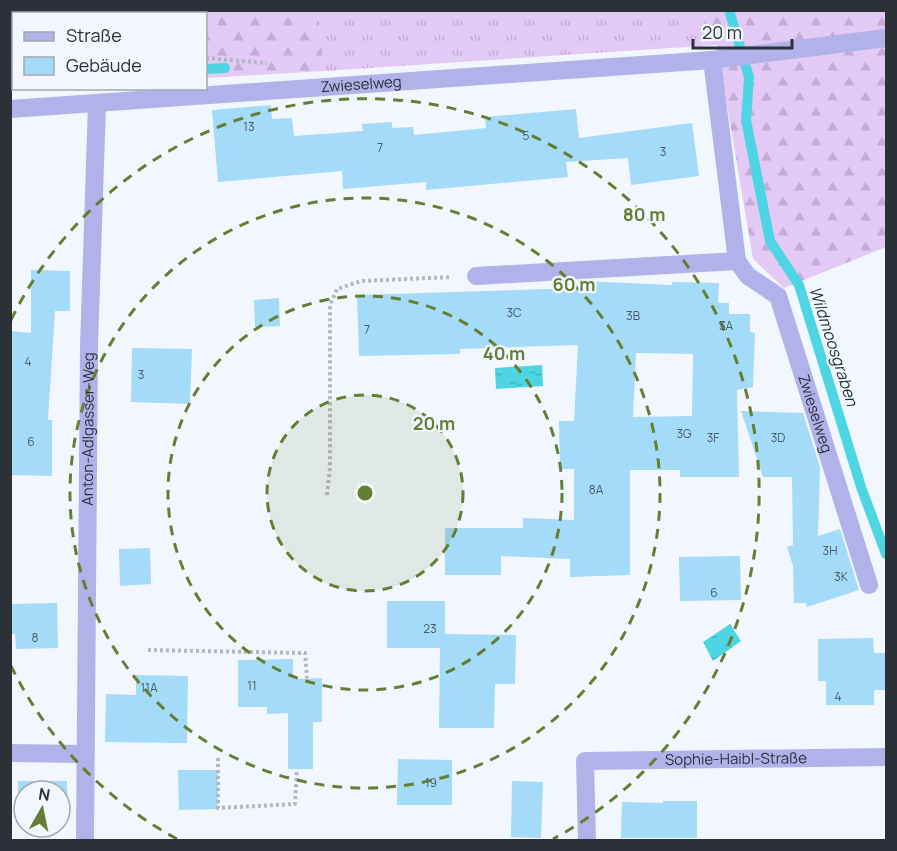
<svg xmlns="http://www.w3.org/2000/svg" width="897" height="851" font-family="Manrope,sans-serif">
<style>
.grass{fill:url(#grass-tufts)}
.forest{fill:url(#forest-firs)}
.water{fill:url(#water-ripples)}
.lines{fill:none;stroke-linecap:round;stroke-linejoin:round}
.stream{stroke:#4dd5e3;stroke-width:10}
.building{fill:#a3dbf8;fill-rule:evenodd}
.path{stroke:#b3b8c0;stroke-width:4;stroke-dasharray:3 3;stroke-linecap:butt}
.minor{stroke:#b1b2ea;stroke-width:18}
.ring{fill:none;stroke:#647f32;stroke-width:3;stroke-dasharray:10 8}
.labels{text-anchor:middle;stroke-width:4.5;stroke-linejoin:round;paint-order:stroke}
.number-label{font-size:12px;fill:#4a5c68}
.street-label{font-size:15px;fill:#2c3138;stroke:#f2f7ff}
.water-label{font-size:16px;font-style:italic;fill:#1b3235;stroke:#f2f7ff}
.centre{fill:#647f32;stroke:#f2f7ff;stroke-width:3}
.ring-label{font-size:18px;text-anchor:middle;font-weight:bold;fill:#647f32;stroke:#f2f7ff;stroke-width:4.5;stroke-linejoin:round;paint-order:stroke}
</style>
<defs>
<pattern id="grass-tufts" width="24" height="20" patternUnits="userSpaceOnUse" patternTransform="scale(1.5)"><rect width="24" height="20" fill="#e3c9f6"/><path d="M3 7l-1-3M5 7V3M7 7l1-3M15 17l-1-3M17 17v-4M19 17l1-3" fill="none" stroke="#c3add4"/></pattern>
<pattern id="forest-firs" width="22" height="20" patternUnits="userSpaceOnUse" patternTransform="scale(1.5)"><rect width="22" height="20" fill="#e3c9f6"/><path d="M5 1l3.5 6h-7zM16 11l3.5 6h-7z" fill="#c3add4"/></pattern>
<pattern id="water-ripples" width="26" height="14" patternUnits="userSpaceOnUse" patternTransform="scale(1.5)"><rect width="26" height="14" fill="#4dd5e3"/><path d="M2 4q2-2 4 0t4 0M15 11q2-2 4 0t4 0" fill="none" stroke="#43b7c4"/></pattern>
</defs>
<rect width="100%" height="100%" fill="#f2f7ff"/>
<path class="grass" d="M318,11h384l15,34 -393,26z"/>
<g class="forest">
<path d="M11,10l307,1 6,60 -118,7v-64h-192v74h-3z"/>
<path d="M702,11h184v236l-102,41 -31,-29 -36,-214z"/>
</g>
<g class="water">
<path d="M542,365l1,21 -47,3 -1,-21z"/>
<path d="M730,624l11,17 -28,20 -10,-19z"/>
</g>
<g class="lines">
<g class="stream">
<path d="M729,10l20,67 -3,43 24,121 29,44 62,202 25,67"/>
<path d="M206,69l19,-1"/>
<path d="M10,77h4"/>
</g>
</g>
<g class="building">
<path d="M271,105l1,14 20,-1 2,18 69,-5 -1,-7 30,-2v6l21,-1 1,8 72,-7 -1,-11 91,-8 3,29 113,-15 7,53 -68,9 -3,-27 -62,4 2,15 -142,13v-8l-83,7 -1,-18 -124,11 -6,-72z"/>
<path d="M31,270l39,1v40h-15l-7,109h4v56l-42,-1v-144l21,2z"/>
<path d="M581,281l91,4v-3l47,1 -1,20h11v11h21v18l5,1 -2,54 -16,3 2,87h-59v-7h-50v105l-60,2v-18l-69,-3v19h-56v-47h78v-10l51,2v-51h-14l-1,-48h15l4,-76 -118,4v5l-101,2 -2,-61 223,-7zM636,353l57,1 -1,62 -59,1z"/>
<path d="M279,298l1,28 -25,1 -1,-27z"/>
<path d="M132,348l60,1 -2,55 -59,-2z"/>
<path d="M741,411l62,2 17,54 -2,69 22,-7 19,61 -52,17 -1,-4h-12l-1,-37 -6,-19 6,-2 -1,-68h-29z"/>
<path d="M150,548l1,36 -31,2 -1,-37z"/>
<path d="M740,556l1,44 -61,1 -1,-44z"/>
<path d="M387,601h58v33l71,1 -1,49h-20l-1,44h-55l1,-80h-53z"/>
<path d="M57,603l1,45 -42,1 -1,-15h-5v-30z"/>
<path d="M873,638l1,15h12v37h-12v15h-48v-24h-8v-42z"/>
<path d="M293,659v20l29,-1v44h-9v47h-25v-56l-21,1v-7h-29v-47z"/>
<path d="M136,675l52,1 -1,67 -82,-1 1,-48 30,1z"/>
<path d="M398,759l54,1v45h-55z"/>
<path d="M178,770h40v39l-39,1z"/>
<path d="M18,781h49l1,35h-8v-25h-36v25h-6z"/>
<path d="M512,781l31,1 -2,56 -30,-1z"/>
<path d="M663,801h34v37h-76l1,-36 41,1z"/>
</g>
<g class="lines">
<g class="path">
<path d="M155,10l1,4"/>
<path d="M206,58l61,5"/>
<path d="M10,66h4"/>
<path d="M327,495l3,-28v-162l7,-16 24,-8 91,-4"/>
<path d="M148,650l157,3 2,25"/>
<path d="M218,758v50l77,-4 2,-35"/>
</g>
<g class="minor">
<path id="s1" d="M10,109l702,-49 174,-22"/>
<path id="s2" d="M737,261l11,15 30,20 91,289"/>
<path d="M476,276l261,-15 -25,-201"/>
<path d="M10,753l74,1"/>
<path id="s3" d="M85,840l4,-494 8,-242"/>
<path id="s4" d="M587,840l-2,-79 301,-4"/>
</g>
</g>
<circle cx="365" cy="493" r="98" fill="#647f32" fill-opacity=".12"/>
<g class="ring">
<circle cx="365" cy="493" r="98"/>
<circle cx="365" cy="493" r="197"/>
<circle cx="365" cy="493" r="295"/>
<path d="M177 839A394 394 0 0 1 11 666M11 320A394 394 0 1 1 553 839"/>
</g>
<g class="labels">
<g class="number-label">
<text x="249" y="131">13</text>
<text x="526" y="140">5</text>
<text x="380" y="152">7</text>
<text x="663" y="156">3</text>
<text x="514" y="317">3C</text>
<text x="633" y="320">3B</text>
<text x="726" y="330">3A</text>
<text x="367" y="334">7</text>
<text x="28" y="366">4</text>
<text x="141" y="379">3</text>
<text x="684" y="438">3G</text>
<text x="713" y="442">3F</text>
<text x="778" y="442">3D</text>
<text x="31" y="446">6</text>
<text x="596" y="494">8A</text>
<text x="830" y="555">3H</text>
<text x="841" y="581">3K</text>
<text x="714" y="597">6</text>
<text x="430" y="633">23</text>
<text x="35" y="642">8</text>
<text x="252" y="690">11</text>
<text x="149" y="692">11A</text>
<text x="838" y="701">4</text>
<text x="431" y="787">19</text>
</g>
<g class="street-label">
<text dy="5" stroke="none"><textPath href="#s1" startOffset="352">Zwieselweg</textPath></text>
<text dy="5" stroke="none"><textPath href="#s2" startOffset="178">Zwieselweg</textPath></text>
<text dy="5" stroke="none"><textPath href="#s3" startOffset="411">Anton-Adlgasser-Weg</textPath></text>
<text dy="5" stroke="none"><textPath href="#s4" startOffset="230">Sophie-Haibl-Straße</textPath></text>
</g>
<g class="water-label">
<text transform="translate(834 346) rotate(72)" y="6">Wildmoosgraben</text>
</g>
</g>
<circle cx="365" cy="493" r="9" class="centre"/>
<g class="ring-label">
<text x="644" y="221">80 m</text>
<text x="574" y="291">60 m</text>
<text x="504" y="360">40 m</text>
<text x="434" y="430">20 m</text>
</g>
<rect width="897" height="851" fill="none" stroke="#2c3138" stroke-width="24"/>
<rect x="12" y="12" width="195" height="78" fill="#f2f7ff" stroke="#a3a8af" stroke-width="1.5"/>
<rect x="24" y="32" width="30" height="9" fill="#b1b2ea" stroke="#a3a8af" stroke-width="1.5"/>
<text x="66" y="42" font-size="18" fill="#2c3138">Straße</text>
<rect x="24" y="57" width="30" height="18" fill="#a3dbf8" stroke="#a3a8af" stroke-width="1.5"/>
<text x="66" y="72" font-size="18" fill="#2c3138">Gebäude</text>
<g transform="translate(42 809) rotate(9)"><circle r="28" fill="#f2f7ff" stroke="#a3a8af" stroke-width="1.5"/>
<path d="M0-4.5L10 22L0 15L-10 22Z" fill="#647f32"/>
<text y="-9" font-size="16" font-weight="bold" text-anchor="middle" fill="#2c3138">N</text>
</g>
<path d="M693 39v9h99v-9" fill="none" stroke="#2c3138" stroke-width="3"/>
<text x="702" y="39" font-size="18" fill="#2c3138" stroke="#f2f7ff" stroke-width="4.5" paint-order="stroke">20 m</text>
</svg>
